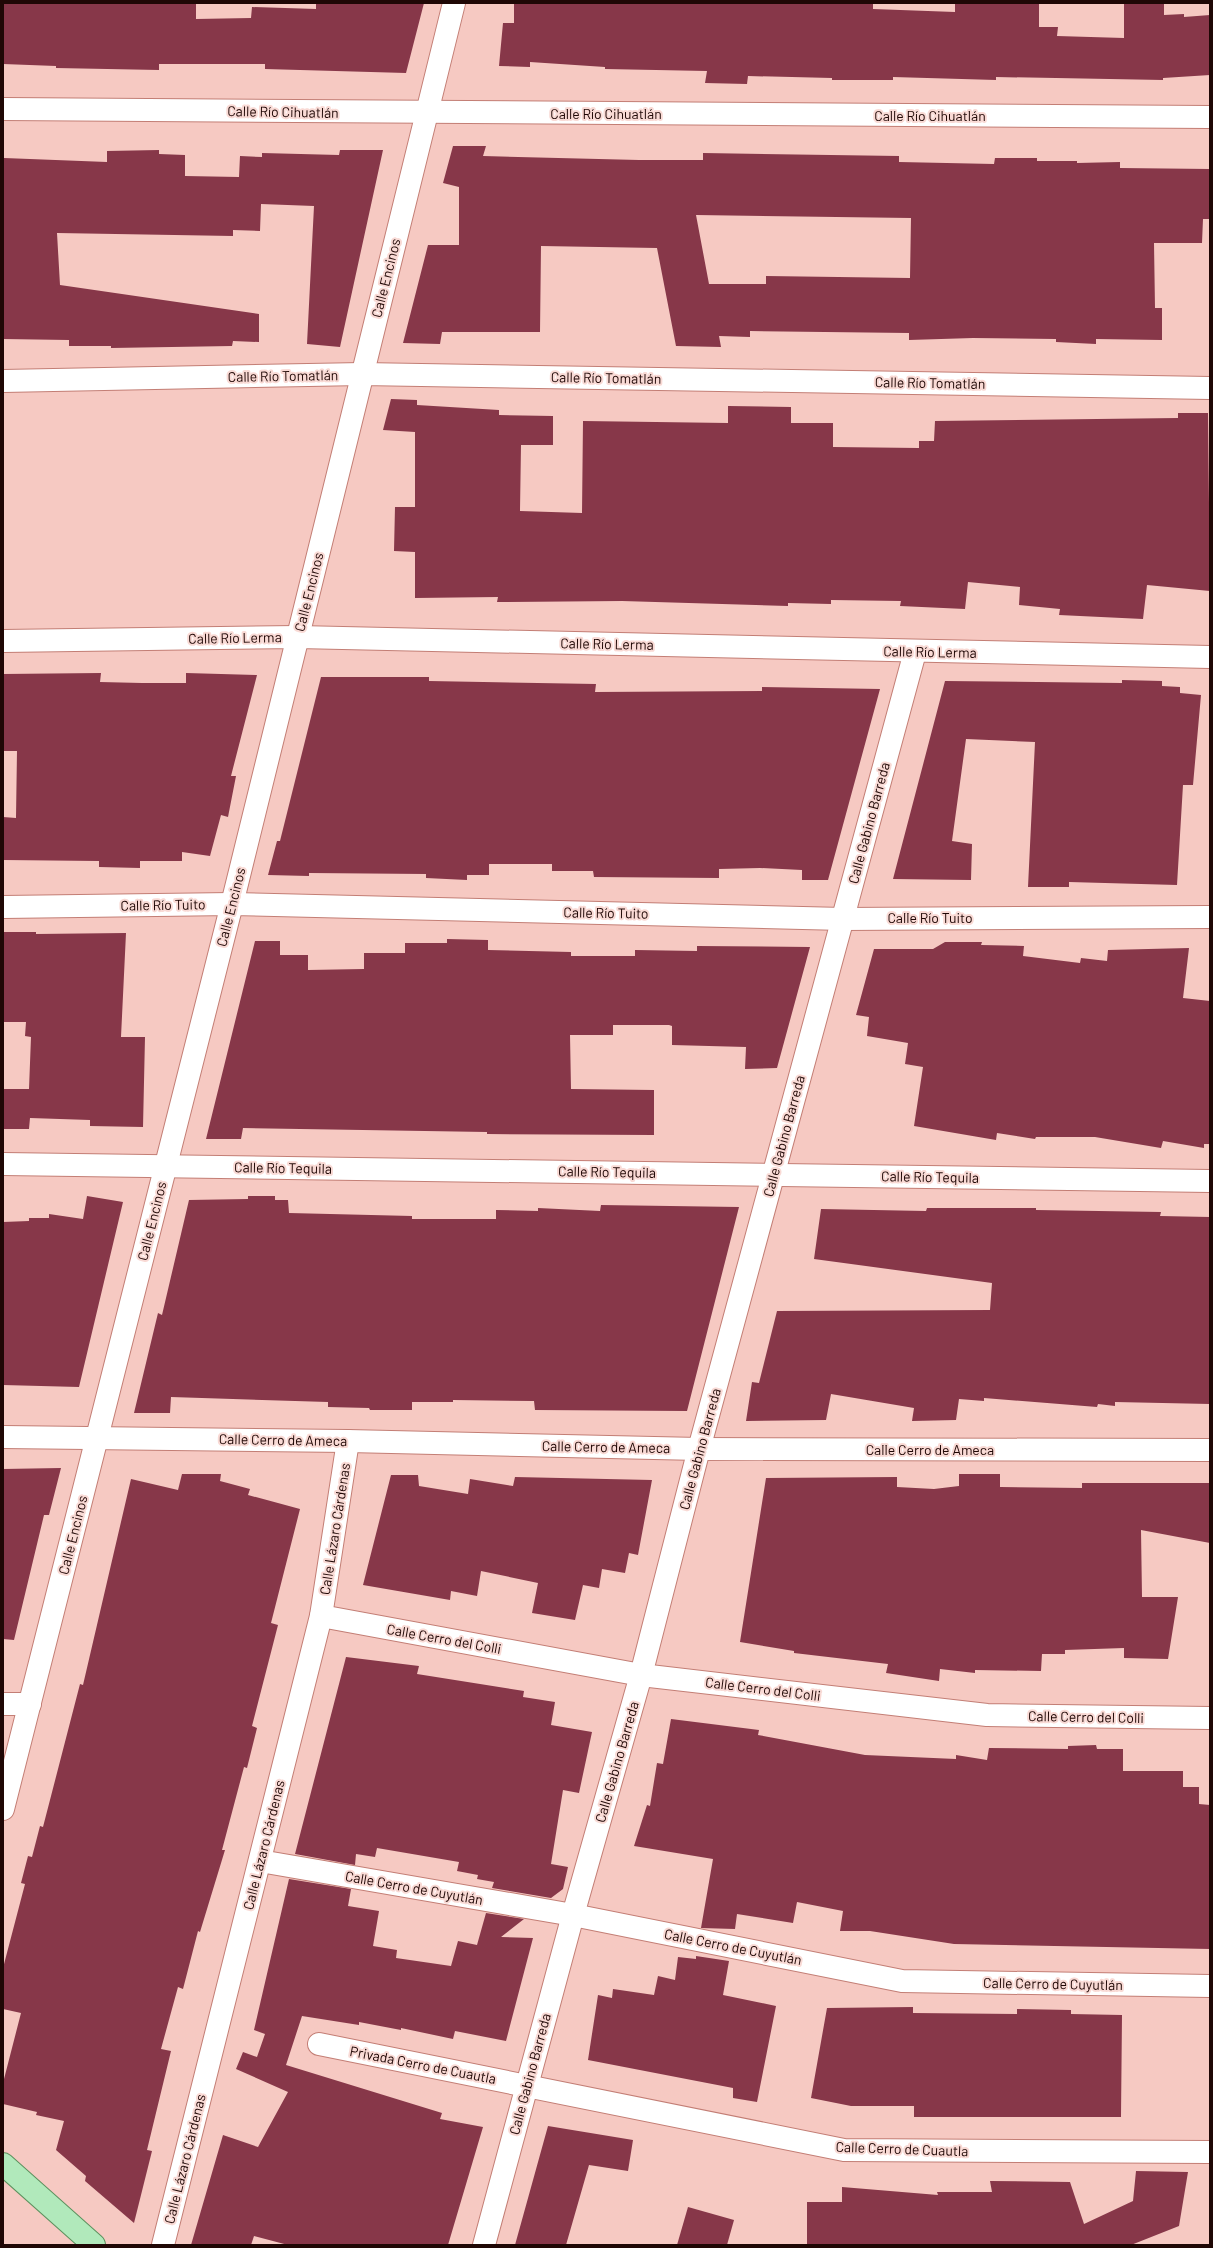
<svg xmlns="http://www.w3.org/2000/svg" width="1213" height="2248" font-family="Barlow,sans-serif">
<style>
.building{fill:#873749;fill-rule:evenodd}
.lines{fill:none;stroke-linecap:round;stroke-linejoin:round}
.minor-casing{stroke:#c37e75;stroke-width:24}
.major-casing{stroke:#5c905d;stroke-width:24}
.minor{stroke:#fff;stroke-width:22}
.major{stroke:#b1e9bb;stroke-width:22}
.labels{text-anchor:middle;stroke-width:4;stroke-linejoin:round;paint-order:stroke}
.street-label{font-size:14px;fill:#1f0705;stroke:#f9dad5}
</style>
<rect width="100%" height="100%" fill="#f6c9c2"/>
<g class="building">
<path d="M3,3h193v16l55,-1 1,-11 64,2v-6h108l-18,70 -141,-4v-5h-106v6l-103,-2v-2l-53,-2z"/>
<path d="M514,3h359v6l82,3v-9h84v24h19l-1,9 67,2v-35h40v12l20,-1v3l26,-2v60l-47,3v2l-167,-3v3l-103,-3v3h-61v-2l-84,-2 -1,8 -42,-1 2,-12 -102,-2v-2l-75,-5v5l-31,-1 4,-43h11z"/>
<path d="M453,146h33l-3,10 156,4h64v-7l196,3v6l95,2 1,-6h42v3h40v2l43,-1v6l90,1v50h-7l-1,24h-48l1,65h7v32l-66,-1v5l-40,-2v-3l-83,-1 -64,2v-7l-159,-2v6l-31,-1 2,11 -45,-1 -19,-98 -116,-2 -1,86h-98l-2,12 -37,-1 25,-98h31v-58l-16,-4zM696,215l215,3 -1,60 -144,-2v8h-57z"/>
<path d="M159,150v4l26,1v21l54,1 1,-21 22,1v-4l77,2 1,-5h43l-43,197 -33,-3 7,-138 -53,-2 -1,27 -27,-1v6l-176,-3 3,52 199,29v28l-26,-1 -1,5 -121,2v-2h-42v-6l-66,-1 1,-181 103,4v-11z"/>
<path d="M391,399l26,1v5l82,5v5l54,1v29h-32l-1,66 62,2 1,-92 145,2v-17l63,1v16h42v24l86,1v-7h15l1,-20 243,-3v-5h30l2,178 -63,-6 -4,34 -84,-4 1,-6 -41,-4 1,-18 -52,-5 -3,27 -65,-3 1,-5 -70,-1v4l-43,-1v3l-166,-5 -125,1 1,-5 -83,1v-46l-21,-1 1,-44h20v-75l-32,-2z"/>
<path d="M101,673l-1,9 42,1h44v-10l71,2 -26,101h5l-8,41 -7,-2 -11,41 -28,-4v9h-42v7l-41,-1v-6l-96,-1v-43l13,1 1,-67h-14v-77z"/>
<path d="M321,677h108v4l167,3 -1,8 167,-1v-4l118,2 -52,191h-26v-10l-42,-2 -41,1v9l-125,-1 -1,-6h-41v-7h-63v11h-22v5l-41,-2v-4l-117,-1v3l-41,-1 9,-34h3z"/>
<path d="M1122,680l40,1v5l18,1v6l21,2 -8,90h-10l-6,100 -108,-3v5h-41l7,-145 -69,-3 -14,102 20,3 -1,36 -78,-1 52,-198 177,2z"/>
<path d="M3,932h33v2l90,-1 -5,104h24l-2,90 -53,-1v-6l-60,-2 -1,11h-26v-40h26l2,-52 -6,-1 1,-14h-23z"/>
<path d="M447,939l41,1v10l83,2v4h64v-6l62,1v-5l113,1 -33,121 -32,1 1,-22 -74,-2v-19l-3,-1h-56v10h-43l1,54 83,1v45l-167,-1v-2l-244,-4 -2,11h-35l49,-198h25v14h28v15l56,-1v-16h41v-10h42z"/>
<path d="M945,942h37l-1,3 43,1 -1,10 57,7 1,-5 26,3 1,-11 81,-2 -6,50 27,3v143h-6v4l-41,-7 -2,7 -66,-11h-59l-1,2 -38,-6 -1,7 -82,-14 9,-59 -18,-3 3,-21 -41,-7 2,-19 -13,-2 18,-66h59z"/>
<path d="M87,1196l36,6 -44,185 -76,-2v-163l26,-1v-3h20v-4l34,5z"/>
<path d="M248,1196h27v4h13l1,13 123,3v3h84v-9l42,1v-3l62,3 1,-6 138,2 -52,204 -152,-1 -1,-9 -81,-1v2h-41v8h-42l-1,-2 -41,-1v-5l-157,-5 -1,16h-36l24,-100 4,2 27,-115 59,-1z"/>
<path d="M927,1208h109v2l125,2 -1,4 50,1v187l-95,-2v4l-17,-2 -1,3 -113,-9v3l-25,-2 -3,21 -44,1 2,-13 -83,-14 -5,26 -80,1 6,-39 7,1 18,-72 213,-1 2,-27 -178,-24 7,-50 105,2z"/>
<path d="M61,1468l-12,47h-5l-30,125 -11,-1v-170z"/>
<path d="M182,1474h39l-1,7 30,8 -2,6 52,14 -29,114 7,2 -26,101 5,2 -10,40 -3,-1 -22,83h3l-25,82 -2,-1 -15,58 -5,-2 -17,62 10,2 -24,99 5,1 -18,72 -49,-42 1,-5 -30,-26 8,-29 -28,-6 1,-3 -34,-8v-21l18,-70 -18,-4v-41l22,-84 -4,-1 7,-27 4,1 8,-31 3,1 37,-143 3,1 48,-206 47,11z"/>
<path d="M959,1474h41v13l82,1v-5h128v60l-69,-13 1,67h36l-10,62 -44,-1v-10l-59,2v4h-23l-1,17 -66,-1v3l-35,-4 -1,12 -53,-8 2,-9 -94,-11v-2l-54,-9 26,-164 131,-1v10l37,2 25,-3z"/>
<path d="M391,1475h27l1,11 49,8 2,-15 43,7 2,-9 137,3 -14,75 -9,-2 -4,20 -23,-4 -3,19 -16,-3 -8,35 -43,-7 6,-30 -57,-12 -4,25 -26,-5 -1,9 -87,-15z"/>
<path d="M346,1657l73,9 -2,8 107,17 -1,6 32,5 -4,23 41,7 -13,61 -16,-3 -12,74 17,3 -5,22 -12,9 -59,-10 2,-6 -17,-3 1,-4 -21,-4 2,-9 -82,-14 -2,9 -19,-3 -1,11 -60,-11z"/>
<path d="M671,1719l88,11 -1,5 107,20 91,4v-4l31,5 2,-12 79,1v-3l28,-1 1,4h26v22h60v16h16v17l11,1v144l-256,-5 -84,-13h-30l3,-20 -46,-9 -4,21 -56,-9 -2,15 -34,-1 12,-69 -79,-13 13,-41 3,1 7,-43 6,1z"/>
<path d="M289,1879l62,10 -3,17 31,5 -6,35 24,4 -1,8 55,8 7,-25 19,4 9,-32 38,6 -23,18 32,1 -27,103 -51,-10 -2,8 -52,-11v2l-42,-8v3l-57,-9 -16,49 156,48 -2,6 43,8 -35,118h-160l-34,-9 -3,9h-60l32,-110 35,12 30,-55 -52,-23 7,-17 14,5 8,-23 -11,-4z"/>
<path d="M696,1956l33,5 -6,34 53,11 -19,96 -24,-4v-10l-145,-28 10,-65 14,3 1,-9 41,6 4,-19 17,4 3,-23 18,2z"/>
<path d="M913,2007v6l104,1v-5l54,1v4l51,1 -1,102h-207v-11h-63l-40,-8 16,-90z"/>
<path d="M548,2126l85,14 -5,31 -39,-6 -23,80h-51z"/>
<path d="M1136,2171l52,1 -9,54 -48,19h-324v-43h35v-15l96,8 -1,-3h55l-2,-11 80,1 14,42 49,-23z"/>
<path d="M688,2207l46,13 -7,25h-50z"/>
</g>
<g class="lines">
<defs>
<g id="minor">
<path d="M3,109l1207,8"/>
<path d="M3,381l359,-7 848,14"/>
<path d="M3,641l295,-4 912,20"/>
<path d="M3,907l229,-3 611,15 367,-2"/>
<path d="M3,1164l1207,17"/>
<path d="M3,1437l345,4 351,8 511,1"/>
<path d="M321,1616l320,59 346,40 223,3"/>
<path d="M3,1704h27"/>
<path d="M3,1809l229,-905 222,-901"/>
<path d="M260,1861l313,54 329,66 308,5"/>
<path d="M319,2044l525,106 366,2"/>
<path d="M163,2245l158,-629 27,-175"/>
<path d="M484,2245l89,-330 68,-240 58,-226 216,-797"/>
</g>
<path id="major" d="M3,2164l91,81"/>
</defs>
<use href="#minor" class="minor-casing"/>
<use href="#major" class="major-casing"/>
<use href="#minor" class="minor"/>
<use href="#major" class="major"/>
</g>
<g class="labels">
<g class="street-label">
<text transform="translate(283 112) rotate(1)" y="5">Calle Río Cihuatlán</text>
<text x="606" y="119">Calle Río Cihuatlán</text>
<text x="930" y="121">Calle Río Cihuatlán</text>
<text transform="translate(386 278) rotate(-76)" y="5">Calle Encinos</text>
<text transform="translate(283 376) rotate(-1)" y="5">Calle Río Tomatlán</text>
<text transform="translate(606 378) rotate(1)" y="5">Calle Río Tomatlán</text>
<text transform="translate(930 383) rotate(1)" y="5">Calle Río Tomatlán</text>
<text transform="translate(309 592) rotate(-76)" y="5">Calle Encinos</text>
<text transform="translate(235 638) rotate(-1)" y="5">Calle Río Lerma</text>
<text transform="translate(607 644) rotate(1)" y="5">Calle Río Lerma</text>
<text transform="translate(930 652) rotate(1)" y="5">Calle Río Lerma</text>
<text transform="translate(869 823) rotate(-75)" y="5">Calle Gabino Barreda</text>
<text transform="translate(163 905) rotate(-1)" y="5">Calle Río Tuito</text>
<text transform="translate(231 907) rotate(-76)" y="5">Calle Encinos</text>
<text transform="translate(606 913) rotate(1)" y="5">Calle Río Tuito</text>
<text x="930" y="923">Calle Río Tuito</text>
<text transform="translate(784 1136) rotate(-75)" y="5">Calle Gabino Barreda</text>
<text transform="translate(283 1168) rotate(1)" y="5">Calle Río Tequila</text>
<text transform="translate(607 1172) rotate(1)" y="5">Calle Río Tequila</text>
<text transform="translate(930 1177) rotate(1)" y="5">Calle Río Tequila</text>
<text transform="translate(152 1221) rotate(-76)" y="5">Calle Encinos</text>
<text transform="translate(283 1440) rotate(1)" y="5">Calle Cerro de Ameca</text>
<text transform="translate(606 1447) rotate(1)" y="5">Calle Cerro de Ameca</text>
<text transform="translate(700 1449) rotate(-75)" y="5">Calle Gabino Barreda</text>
<text x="930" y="1455">Calle Cerro de Ameca</text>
<text transform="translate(335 1529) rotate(-81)" y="5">Calle Lázaro Cárdenas</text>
<text transform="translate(73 1535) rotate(-76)" y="5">Calle Encinos</text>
<text transform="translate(444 1639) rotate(10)" y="5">Calle Cerro del Colli</text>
<text transform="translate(763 1689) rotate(7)" y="5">Calle Cerro del Colli</text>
<text transform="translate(1086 1717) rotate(1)" y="5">Calle Cerro del Colli</text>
<text transform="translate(617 1762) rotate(-74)" y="5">Calle Gabino Barreda</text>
<text transform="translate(264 1845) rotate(-76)" y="5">Calle Lázaro Cárdenas</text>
<text transform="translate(414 1888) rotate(10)" y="5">Calle Cerro de Cuyutlán</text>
<text transform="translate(733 1947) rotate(11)" y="5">Calle Cerro de Cuyutlán</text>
<text transform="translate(1053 1984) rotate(1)" y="5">Calle Cerro de Cuyutlán</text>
<text transform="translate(423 2065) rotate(11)" y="5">Privada Cerro de Cuautla</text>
<text transform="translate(530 2074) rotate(-75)" y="5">Calle Gabino Barreda</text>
<text transform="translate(902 2149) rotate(2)" y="5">Calle Cerro de Cuautla</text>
<text transform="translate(185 2159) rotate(-76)" y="5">Calle Lázaro Cárdenas</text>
</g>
</g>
<rect width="1213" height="2248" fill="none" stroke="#1f0705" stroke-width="8"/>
</svg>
